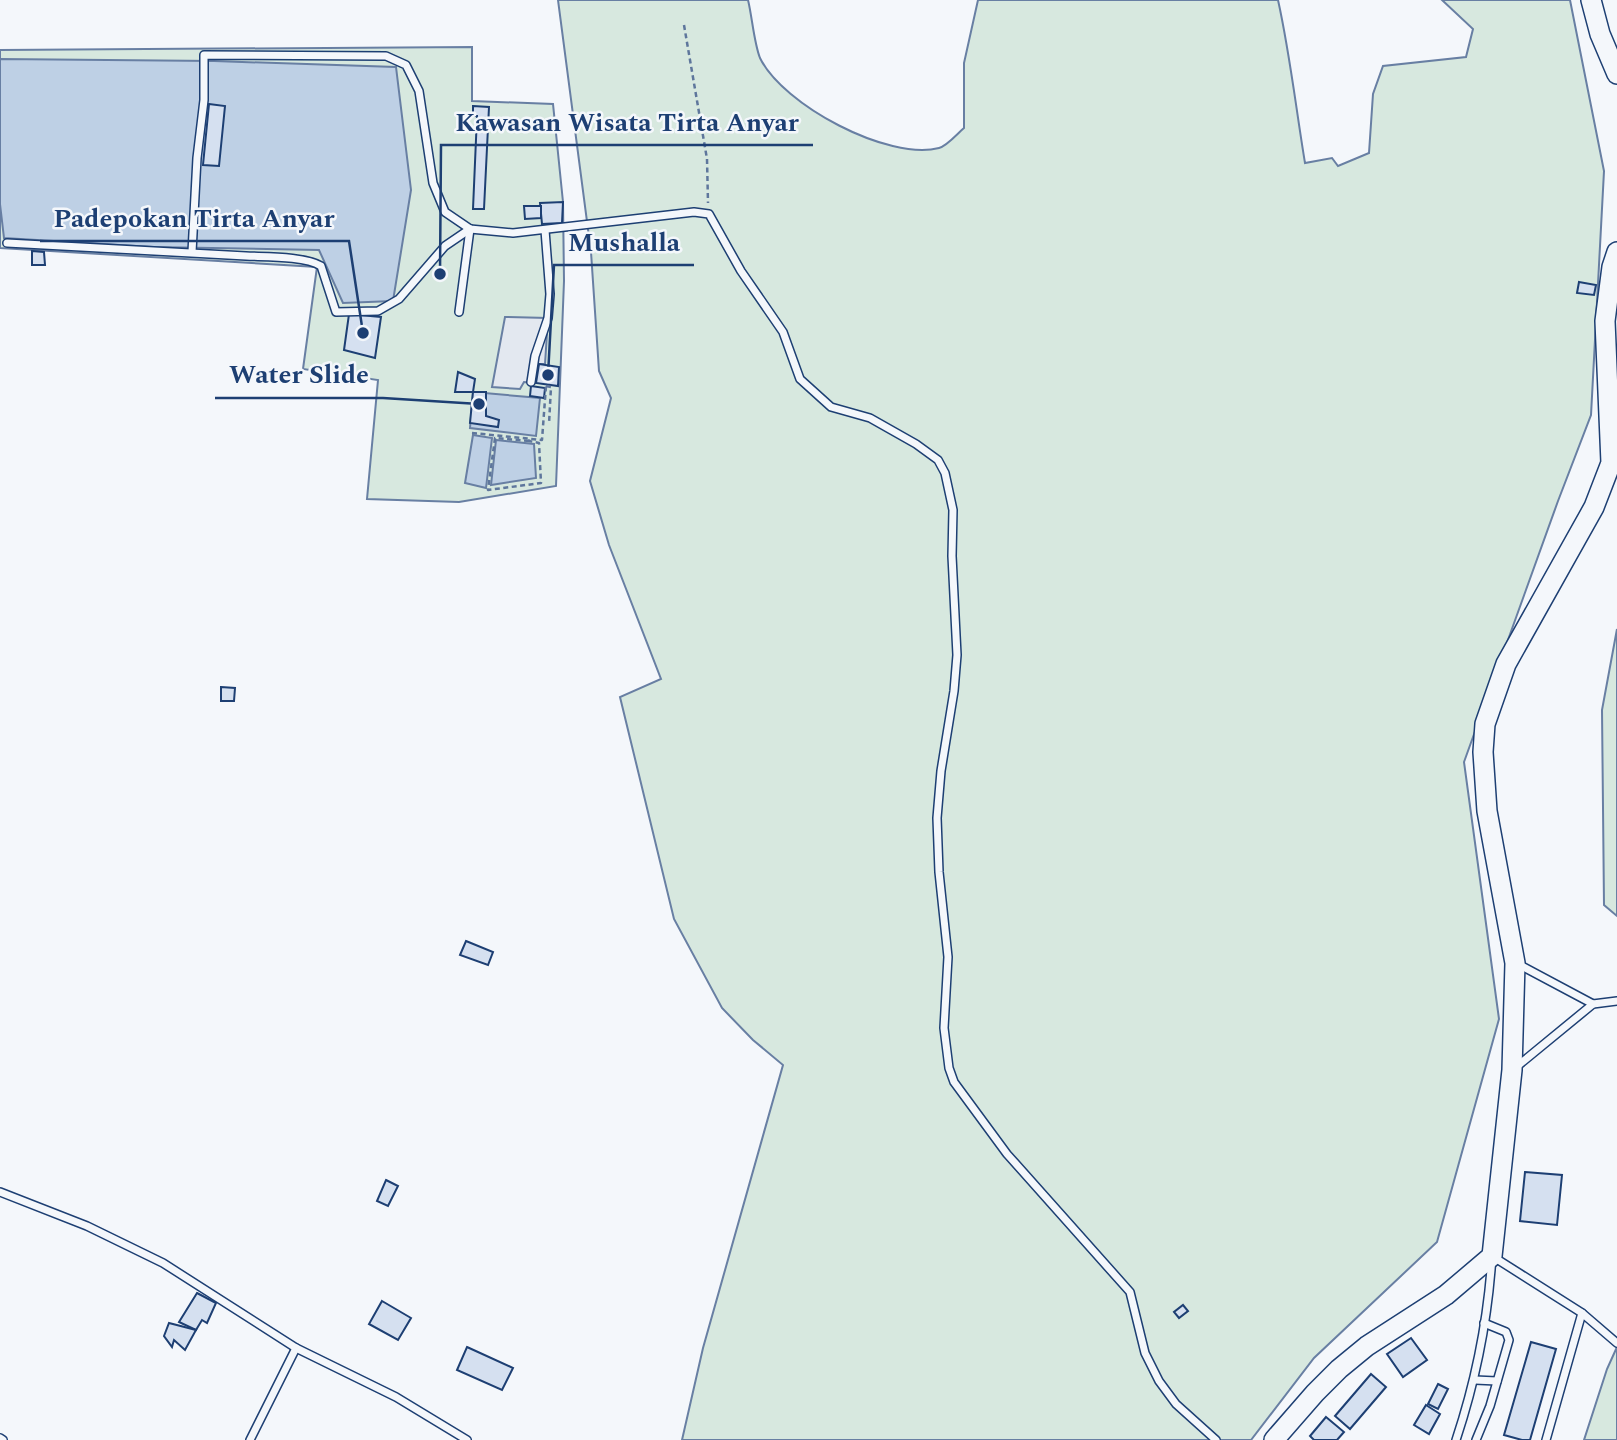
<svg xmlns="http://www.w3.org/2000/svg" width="1617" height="1440" font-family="Spectral,serif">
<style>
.green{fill:#d7e8df;stroke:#687fa3;stroke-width:2}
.parking{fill:#e3e8f0;stroke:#687fa3;stroke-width:2}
.water{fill:#bed0e5;stroke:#687fa3;stroke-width:2}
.building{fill:#d5e0f0;stroke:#1d3f73;stroke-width:2}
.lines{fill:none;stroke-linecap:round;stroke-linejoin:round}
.service-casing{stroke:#1d3f73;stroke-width:10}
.secondary-casing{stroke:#1d3f73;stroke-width:22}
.path{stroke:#5e769c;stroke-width:2.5;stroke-dasharray:5 3.5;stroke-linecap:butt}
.service{stroke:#f4f7fb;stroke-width:7}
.secondary{stroke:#f4f7fb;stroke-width:19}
.leader{fill:none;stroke:#1d3f73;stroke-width:2.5}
.callout-dot{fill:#1d3f73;stroke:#f4f7fb;stroke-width:2.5}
.callout-label{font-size:26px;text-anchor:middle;font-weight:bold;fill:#1d3f73;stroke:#f4f7fb;stroke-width:5;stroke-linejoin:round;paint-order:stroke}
</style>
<rect width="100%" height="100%" fill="#f4f7fb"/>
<g class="green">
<path d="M558,0h190c4,16 6,43 12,58 23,47 128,103 179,90 8,-2 18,-14 25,-20v-65l14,-63h300c12,54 18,109 27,163l27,-5 6,8 31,-13 4,-59 10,-28 83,-9 7,-28 -31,-29h128l34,171 -13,244 -33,86 -94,261 35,257 -62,223 -123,116 -63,82h-569l21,-92 80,-283 -30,-25 -31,-32 -48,-89 -54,-222 41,-18 -52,-134 -19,-64 21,-83 -12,-27 -8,-119z"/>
<path d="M472,47v54l81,3 10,98 1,79 -8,205 -97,16 -92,-3 11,-119 -75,-11 14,-102 -317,-19v-198z"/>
<path d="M1617,629v287l-13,-11 -2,-195z"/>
<path d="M1617,1347v93h-33l23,-71z"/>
</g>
<path class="parking" d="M505,317l43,1 -3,46h-6l-3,19 -12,-1 -4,7 -28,-2z"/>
<g class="water">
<path d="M0,59l214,2 182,6 15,123 -18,111 -50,2 -24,-53 -166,-3 -149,-9 -4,-34z"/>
<path d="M473,392l67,6 -4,38 -66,-8z"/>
<path d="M473,435l19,3 -6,50 -21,-5z"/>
<path d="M496,440l38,4 2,34 -45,7z"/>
</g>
<g class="building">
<path d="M209,104l16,2 -6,60 -16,-1z"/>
<path d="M473,106l16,1 -5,102h-11l4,-93h-4z"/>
<path d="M563,202l-1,21 -20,1 -2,-21z"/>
<path d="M524,206h17v12l-16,1z"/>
<path d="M32,251l12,1 1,13h-13z"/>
<path d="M1579,282l17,3 -2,10 -17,-2z"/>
<path d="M349,314l32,3 -6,41 -31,-8z"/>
<path d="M539,364l20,3 -1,19 -22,-3z"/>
<path d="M458,372l17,7 -2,13h-18z"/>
<path d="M531,386l14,2 -1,10 -14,-2z"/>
<path d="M473,392h13v24l13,4 -1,7 -28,-4z"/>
<path d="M221,687l14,1 -1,13h-13z"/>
<path d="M466,941l27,11 -5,13 -28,-10z"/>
<path d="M1525,1172l37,3 -5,50 -37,-4z"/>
<path d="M386,1180l12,6 -10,20 -11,-5z"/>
<path d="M197,1293l19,10 -9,20 -5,-3 -6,10 -17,-8z"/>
<path d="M382,1301l29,17 -13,22 -29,-16z"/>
<path d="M1183,1305l5,6 -9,7 -5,-6z"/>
<path d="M169,1323l27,7 -11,20 -11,-10 -2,7 -8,-11z"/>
<path d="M1411,1338l16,22 -24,17 -16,-23z"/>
<path d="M1531,1342l25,7 -26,91h-8l-18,-5z"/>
<path d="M467,1347l46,21 -11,22 -45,-20z"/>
<path d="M1371,1374l15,13 -36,42 -15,-13z"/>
<path d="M1438,1384l10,5 -10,20 -10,-5z"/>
<path d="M1426,1405l14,9 -11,20 -15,-9z"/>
<path d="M1326,1417l18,15 -7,8h-23l-4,-4z"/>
</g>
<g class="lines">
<defs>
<g id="service">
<path d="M7,243c80,4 160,8 239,13 19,1 59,0 75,10l15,46 42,-1 21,-12 46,-53 25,-17"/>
<path d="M192,252l5,-94 7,-58v-45l182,1 20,9 13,26 14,92 12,29 25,17 43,4 181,-21 15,2 32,57 42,61 17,47 31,28 39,11 46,26 22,16 7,13 8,37 -1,46 5,99 -3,36 -13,80 -4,47 2,54 9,85 -4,71 5,40 5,14 53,72 123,138 15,61 14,28 17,23 40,36"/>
<path d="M459,312l11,-83"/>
<path d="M531,382l4,-26 13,-38 2,-24 -5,-64"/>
<path d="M1516,963l77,41"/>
<path d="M1515,1068l78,-64 24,-3"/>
<path d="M0,1192l87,34 76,37 133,85 100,49 71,43"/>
<path d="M1475,1380l22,1"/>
<path d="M0,1438l3,2"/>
<path d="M250,1440l46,-92"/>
<path d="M1456,1440c20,-60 32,-121 36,-184l90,57 35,30"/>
<path d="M1476,1440l14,-34 19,-66 -3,-8 -22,-9"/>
<path d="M1546,1440l36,-127"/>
</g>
<g id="secondary">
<path d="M1591,0l9,34 17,40"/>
<path d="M1274,1440l41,-47 24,-24 28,-23 79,-51 46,-39 20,-186 3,-107 -28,-152 -4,-59 2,-28 21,-60 88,-157 17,-44 -6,-142 7,-54 5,-15"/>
</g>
</defs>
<use href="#service" class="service-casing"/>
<use href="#secondary" class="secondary-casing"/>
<g class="path">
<path d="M684,25l23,134 1,44"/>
<path d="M546,386l5,1 -2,37"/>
<path d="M472,433l70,7 4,-54"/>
<path d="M529,441l-34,-3 -7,52 53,-7 -2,-40 -10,-2 1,-2"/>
</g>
<use href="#service" class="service"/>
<use href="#secondary" class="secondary"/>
</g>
<path class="leader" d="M440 274L441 145H813M363 333L349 241H40M548 375L554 265H694M479 404L383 398H215"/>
<g class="callout-dot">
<circle cx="440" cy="274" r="7"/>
<circle cx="363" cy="333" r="7"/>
<circle cx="548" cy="375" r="7"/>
<circle cx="479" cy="404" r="7"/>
</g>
<g class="callout-label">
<text x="627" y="131">Kawasan Wisata Tirta Anyar</text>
<text x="194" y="227">Padepokan Tirta Anyar</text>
<text x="624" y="251">Mushalla</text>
<text x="299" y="383">Water Slide</text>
</g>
</svg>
